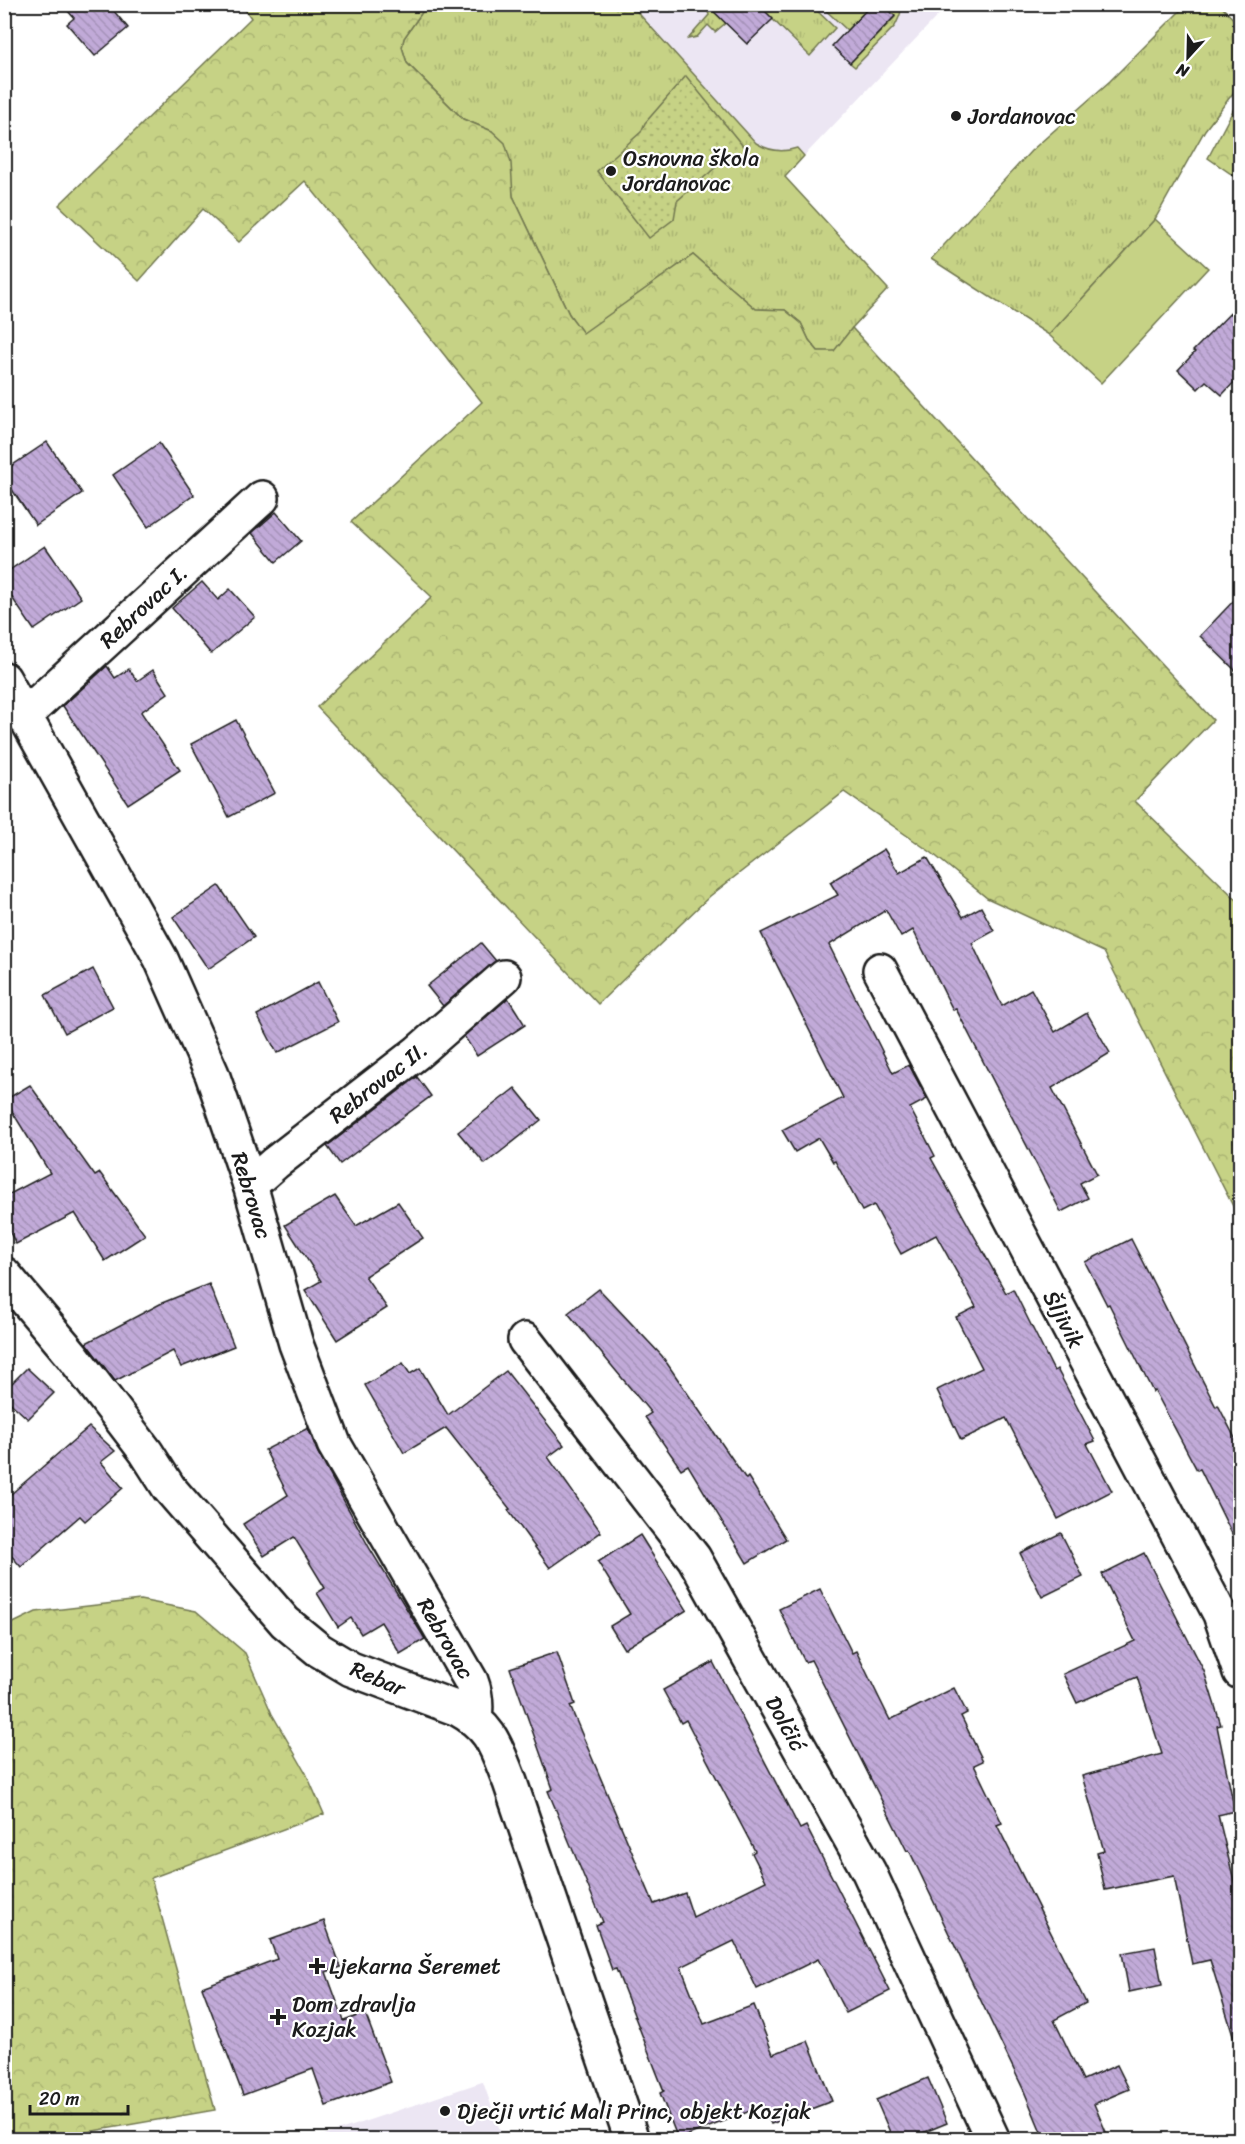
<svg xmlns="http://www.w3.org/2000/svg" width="1245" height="2144" font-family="Sriracha,sans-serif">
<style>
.built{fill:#ece6f3}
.grass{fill:url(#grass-tufts);stroke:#717750;stroke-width:1.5}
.forest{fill:url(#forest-crowns);stroke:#717750;stroke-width:1.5}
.park{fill:url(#park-dots);stroke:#717750;stroke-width:1.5}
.pitch{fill:#c6d285;stroke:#717750;stroke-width:1.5}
.building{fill:url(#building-back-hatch);stroke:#1c1c1c;stroke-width:1.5}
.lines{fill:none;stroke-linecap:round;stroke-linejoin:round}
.minor-casing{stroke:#1c1c1c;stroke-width:38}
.minor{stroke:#fff;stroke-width:33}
.poi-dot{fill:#1c1c1c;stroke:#fff;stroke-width:2}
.labels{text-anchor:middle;stroke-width:4.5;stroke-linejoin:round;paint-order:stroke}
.poi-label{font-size:22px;fill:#1c1c1c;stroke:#fff;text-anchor:start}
.street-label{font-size:22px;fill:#1c1c1c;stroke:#fff}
</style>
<defs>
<pattern id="grass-tufts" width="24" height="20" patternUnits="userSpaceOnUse" patternTransform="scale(1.5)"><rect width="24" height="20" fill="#c6d285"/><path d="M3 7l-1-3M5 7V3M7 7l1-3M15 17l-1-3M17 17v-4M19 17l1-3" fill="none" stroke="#aab472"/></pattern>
<pattern id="forest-crowns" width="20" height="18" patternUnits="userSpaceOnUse" patternTransform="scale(1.5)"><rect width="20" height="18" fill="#c6d285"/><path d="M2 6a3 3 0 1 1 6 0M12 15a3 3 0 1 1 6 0" fill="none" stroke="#aab472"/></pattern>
<pattern id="park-dots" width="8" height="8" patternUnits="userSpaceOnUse" patternTransform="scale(1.5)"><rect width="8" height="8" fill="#c6d285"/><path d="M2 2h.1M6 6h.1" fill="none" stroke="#aab472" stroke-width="1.8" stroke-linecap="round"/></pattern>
<pattern id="building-back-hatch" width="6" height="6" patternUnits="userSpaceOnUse" patternTransform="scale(1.5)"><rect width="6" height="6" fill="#c1aad8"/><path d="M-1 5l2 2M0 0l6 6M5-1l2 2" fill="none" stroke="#a592b9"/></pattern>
</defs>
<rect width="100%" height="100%" fill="#fff"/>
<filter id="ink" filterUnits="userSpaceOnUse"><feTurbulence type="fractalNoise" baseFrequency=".0167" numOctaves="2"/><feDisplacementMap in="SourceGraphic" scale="12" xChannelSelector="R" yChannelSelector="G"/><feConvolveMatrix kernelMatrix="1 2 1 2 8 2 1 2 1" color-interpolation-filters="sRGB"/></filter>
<g filter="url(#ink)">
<g class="built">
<path d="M462,5h486l-163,171 -92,79 -110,79z"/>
<path d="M483,2082l20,57h-190l169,-57z"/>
</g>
<g class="grass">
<path d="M427,5h204l125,138c13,8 26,10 41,5l7,8 -19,21 103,112 -36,39 -18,24 -16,-1 -9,-11 -8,-17 -16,-13 -29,-1 -63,-54 -110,79 -14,-20 -56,-118 -2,-14 -19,-51 -29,-12 -56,-56 -5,-16 2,-9z"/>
<path d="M715,5l25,6 -25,21 -7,-7 -11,12 -9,2 21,-24 -1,-3z"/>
<path d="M774,5h37l24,23 -25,28 -50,-49z"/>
<path d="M820,5h52l-25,25z"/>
<path d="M883,5h17c3,7 -2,14 -5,21l-40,41 -5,-4 45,-46z"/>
<path d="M1186,5h34l20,21v58l-35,46 -50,89 -106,116 -118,-76 100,-108 79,-70z"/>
</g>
<g class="forest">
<path d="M242,5h185l-23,33 -2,9 5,16 56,56 29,12 13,12 6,20 2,33 56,118 14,19 110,-78 63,54 29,1 16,13 8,17 9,11h16l18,-23 361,392 -78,81 105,102v317l-136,-268 -117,-54 -55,-45 -88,-61 -134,104 -112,108 -281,-297 115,-110 -81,-75 131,-120 -177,-221 -66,61 -36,-33 -64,72 -80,-76 192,-187z"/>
<path d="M1240,97v83l-32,-22z"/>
<path d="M140,1600l56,11 49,42 27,61 34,59 18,41 -173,64 64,232 -168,29h-21l-21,-4v-508l31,-15z"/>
</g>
<path class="park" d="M686,76l60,74 -1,4 -12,11 -10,-4 -46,40 -3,18 -25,19 -52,-67 44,-39 4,-9z"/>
<path class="pitch" d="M1155,219l53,49 -107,115 -52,-48z"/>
<g class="building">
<path d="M62,4h46l20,24 -33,28 -28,-32 7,-6z"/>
<path d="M706,4h52l15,15 -26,25z"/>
<path d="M872,4h11l12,12 -45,47 -18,-17z"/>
<path d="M1240,303v73l-18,19 -16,-14 -8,8 -20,-19 17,-18 -2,-1z"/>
<path d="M47,442l35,51 -46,32 -32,-47v-7z"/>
<path d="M159,443l35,52 -46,32 -35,-52z"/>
<path d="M276,512l25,29 -25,21 -24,-29z"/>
<path d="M45,546l36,52 -47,32 -30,-44v-12z"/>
<path d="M202,582l16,18 12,-11 25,28 -44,37 -39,-46z"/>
<path d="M1240,594v81l-40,-39z"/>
<path d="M107,666l8,12 14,-9 8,12 16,-11 15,23 -27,19 39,58 -52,34 -65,-98z"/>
<path d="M236,720l39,73 -46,24 -38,-73z"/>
<path d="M884,849l15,24 28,-16 36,60 18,-10 13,24 -22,12 30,63 29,-17 24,43 32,-19 23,40 -58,35 45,86 -17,9 8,15 -27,14 -105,-203 -3,1 -40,-80 -12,7 -15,-27 -57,35 64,128 16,-8 18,34 -17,9 25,48 -4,2 75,135 7,-4 41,82 3,-2 38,72 -8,3 25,47 -54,28 -52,-101 -45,22 -24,-50 45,-22 -26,-51 20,-10 -40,-72 -35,19 -27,-49 -12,6 -27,-50 -2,1 -14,-24 -24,14 -13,-22 61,-32 -82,-165 77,-38 -8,-13z"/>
<path d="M219,886l35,51 -46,32 -35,-52z"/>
<path d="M481,943l15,18 -53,45 -16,-20z"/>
<path d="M93,969l20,38 -48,26 -20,-38z"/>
<path d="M318,982l20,40 -61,31 -20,-38z"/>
<path d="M508,998l17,27 -48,31 -13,-20z"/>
<path d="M417,1077l14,19 -91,68 -13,-18z"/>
<path d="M30,1085l65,91 5,-3 45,62 -40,26 -30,-48 -59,31 -12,-23v-24l46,-24 -45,-73z"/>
<path d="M515,1088l26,32 -56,44 -27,-32z"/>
<path d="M335,1196l21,30 42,-24 25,36 -58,38 22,32 -50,32 -32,-50 16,-9 -36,-56z"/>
<path d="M1131,1239l85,168 2,-2 22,43v102l-40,-81 -3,1 -42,-79 -2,1 -44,-88 -2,1 -22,-43z"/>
<path d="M209,1284l25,62 -53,21 -8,-16 -58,30 -29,-38 76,-40z"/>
<path d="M599,1289l63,67 84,123 2,-2 38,62 -39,24 -59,-98 -7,4 -36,-52 6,-4 -83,-100z"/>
<path d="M403,1363l7,11 10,-6 28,47 58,-44 58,74 -16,12 53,75 -51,36 -42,-58 2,-1 -64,-81 -42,25 -39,-68z"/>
<path d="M27,1368l27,25 -26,26 -24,-22v-6z"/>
<path d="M89,1427l26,24 -14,11 22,26 -38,33 -5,-5 -59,51 -17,-20v-47z"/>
<path d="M308,1428l10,25 52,96 55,90 -25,15 -19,-32 -20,12 -10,-16 -13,9 -21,-34 8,-5 -31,-51 -30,19 -21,-32 45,-29 -23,-45z"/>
<path d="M1061,1533l22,44 -41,20 -22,-44z"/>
<path d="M640,1535l47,75 -63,39 -14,-23 20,-12 -32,-52z"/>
<path d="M1144,1553l60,118 17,54 -4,1 18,85 -17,4 22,90v132l-6,1 -24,-78 -18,4 -18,-88 -69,14 -8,-37 7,-2 -22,-75 80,-22 -25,-77 -60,26 -14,-29 72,-33 -33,-67z"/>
<path d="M820,1589l32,64 4,-2 34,69 64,-32 13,25 -6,3 22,45 -9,4 28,58 -5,2 89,178 -32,17 29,60 34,-15 12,24 -35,15 15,35h-65l-20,-48 -115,-241 -2,1 -96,-191 -6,2 -26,-53z"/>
<path d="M557,1652l18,52 -5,2 84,198 31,-11 8,24 73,-36 -14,-28 3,-2 -69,-131 -5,3 -18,-33 50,-28 87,167 6,-3 84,165 -44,22 -28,-54 -61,30 -23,-48 -53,26 23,57 50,-19 19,49 35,-13 24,60 -61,23 -8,-18 -85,33 -18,-46 4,-2 -48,-122 -4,1 -16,-45 7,-3 -55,-131 5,-2 -43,-121z"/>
<path d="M324,1921l17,46 -15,5 18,49 21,-8 26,69 -65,24 -13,-37 -70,26 -41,-108 75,-28 -7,-19z"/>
<path d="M1155,1947l7,38 -33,7 -7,-39z"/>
<path d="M928,2078l19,45 -39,16h-15l-17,-39z"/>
</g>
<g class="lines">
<defs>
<g id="minor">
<path d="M4,679l157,280 51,115 38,111 46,159 38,100 137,237c5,13 6,23 4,37"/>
<path d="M24,716l238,-218"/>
<path d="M880,970l340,644 20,58"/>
<path d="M250,1185l25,-22 143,-111 86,-75"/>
<path d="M4,1274l68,81 74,97 23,36 116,134 34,28 32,19 107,40c35,19 38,39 52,73l122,358"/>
<path d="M525,1340l169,218 175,314 124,268"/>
</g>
</defs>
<use href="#minor" class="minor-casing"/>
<use href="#minor" class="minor"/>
</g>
</g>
<g class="poi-dot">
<circle cx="956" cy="116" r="6"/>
<circle cx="611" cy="171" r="6"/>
<path d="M314 1957h6v6h6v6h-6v6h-6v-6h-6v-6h6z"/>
<path d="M275 2008h6v6h6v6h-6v6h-6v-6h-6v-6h6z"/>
<circle cx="445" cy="2111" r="6"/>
</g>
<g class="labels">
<g class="poi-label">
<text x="968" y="124">Jordanovac</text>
<text x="623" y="166">Osnovna škola<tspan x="623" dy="25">Jordanovac</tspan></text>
<text x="329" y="1974">Ljekarna Šeremet</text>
<text x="292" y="2012">Dom zdravlja<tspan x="292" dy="25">Kozjak</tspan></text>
<text x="457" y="2119">Dječji vrtić Mali Princ, objekt Kozjak</text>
</g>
<g class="street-label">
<text transform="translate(143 606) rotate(-43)" y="8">Rebrovac I.</text>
<text transform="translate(378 1082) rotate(-38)" y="8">Rebrovac II.</text>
<text transform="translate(252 1195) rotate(73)" y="8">Rebrovac</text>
<text transform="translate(1064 1319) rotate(62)" y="8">Šljivik</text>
<text transform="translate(446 1638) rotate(60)" y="8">Rebrovac</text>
<text transform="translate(378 1678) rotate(23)" y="8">Rebar</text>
<text transform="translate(786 1723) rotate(61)" y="8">Dolčić</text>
</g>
</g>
<rect width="1245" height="2144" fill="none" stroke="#fff" stroke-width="24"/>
<rect x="12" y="12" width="1221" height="2120" fill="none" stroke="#1c1c1c" stroke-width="2" filter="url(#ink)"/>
<g transform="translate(1188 57) rotate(202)" stroke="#ffffff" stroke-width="4.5" paint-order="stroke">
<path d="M0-4.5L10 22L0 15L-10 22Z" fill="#1c1c1c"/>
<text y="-9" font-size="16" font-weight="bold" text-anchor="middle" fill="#1c1c1c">N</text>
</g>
<path d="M30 2105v9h98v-9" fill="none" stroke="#1c1c1c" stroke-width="3"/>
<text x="39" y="2105" font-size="18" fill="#1c1c1c" stroke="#ffffff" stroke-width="4.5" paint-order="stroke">20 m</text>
</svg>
